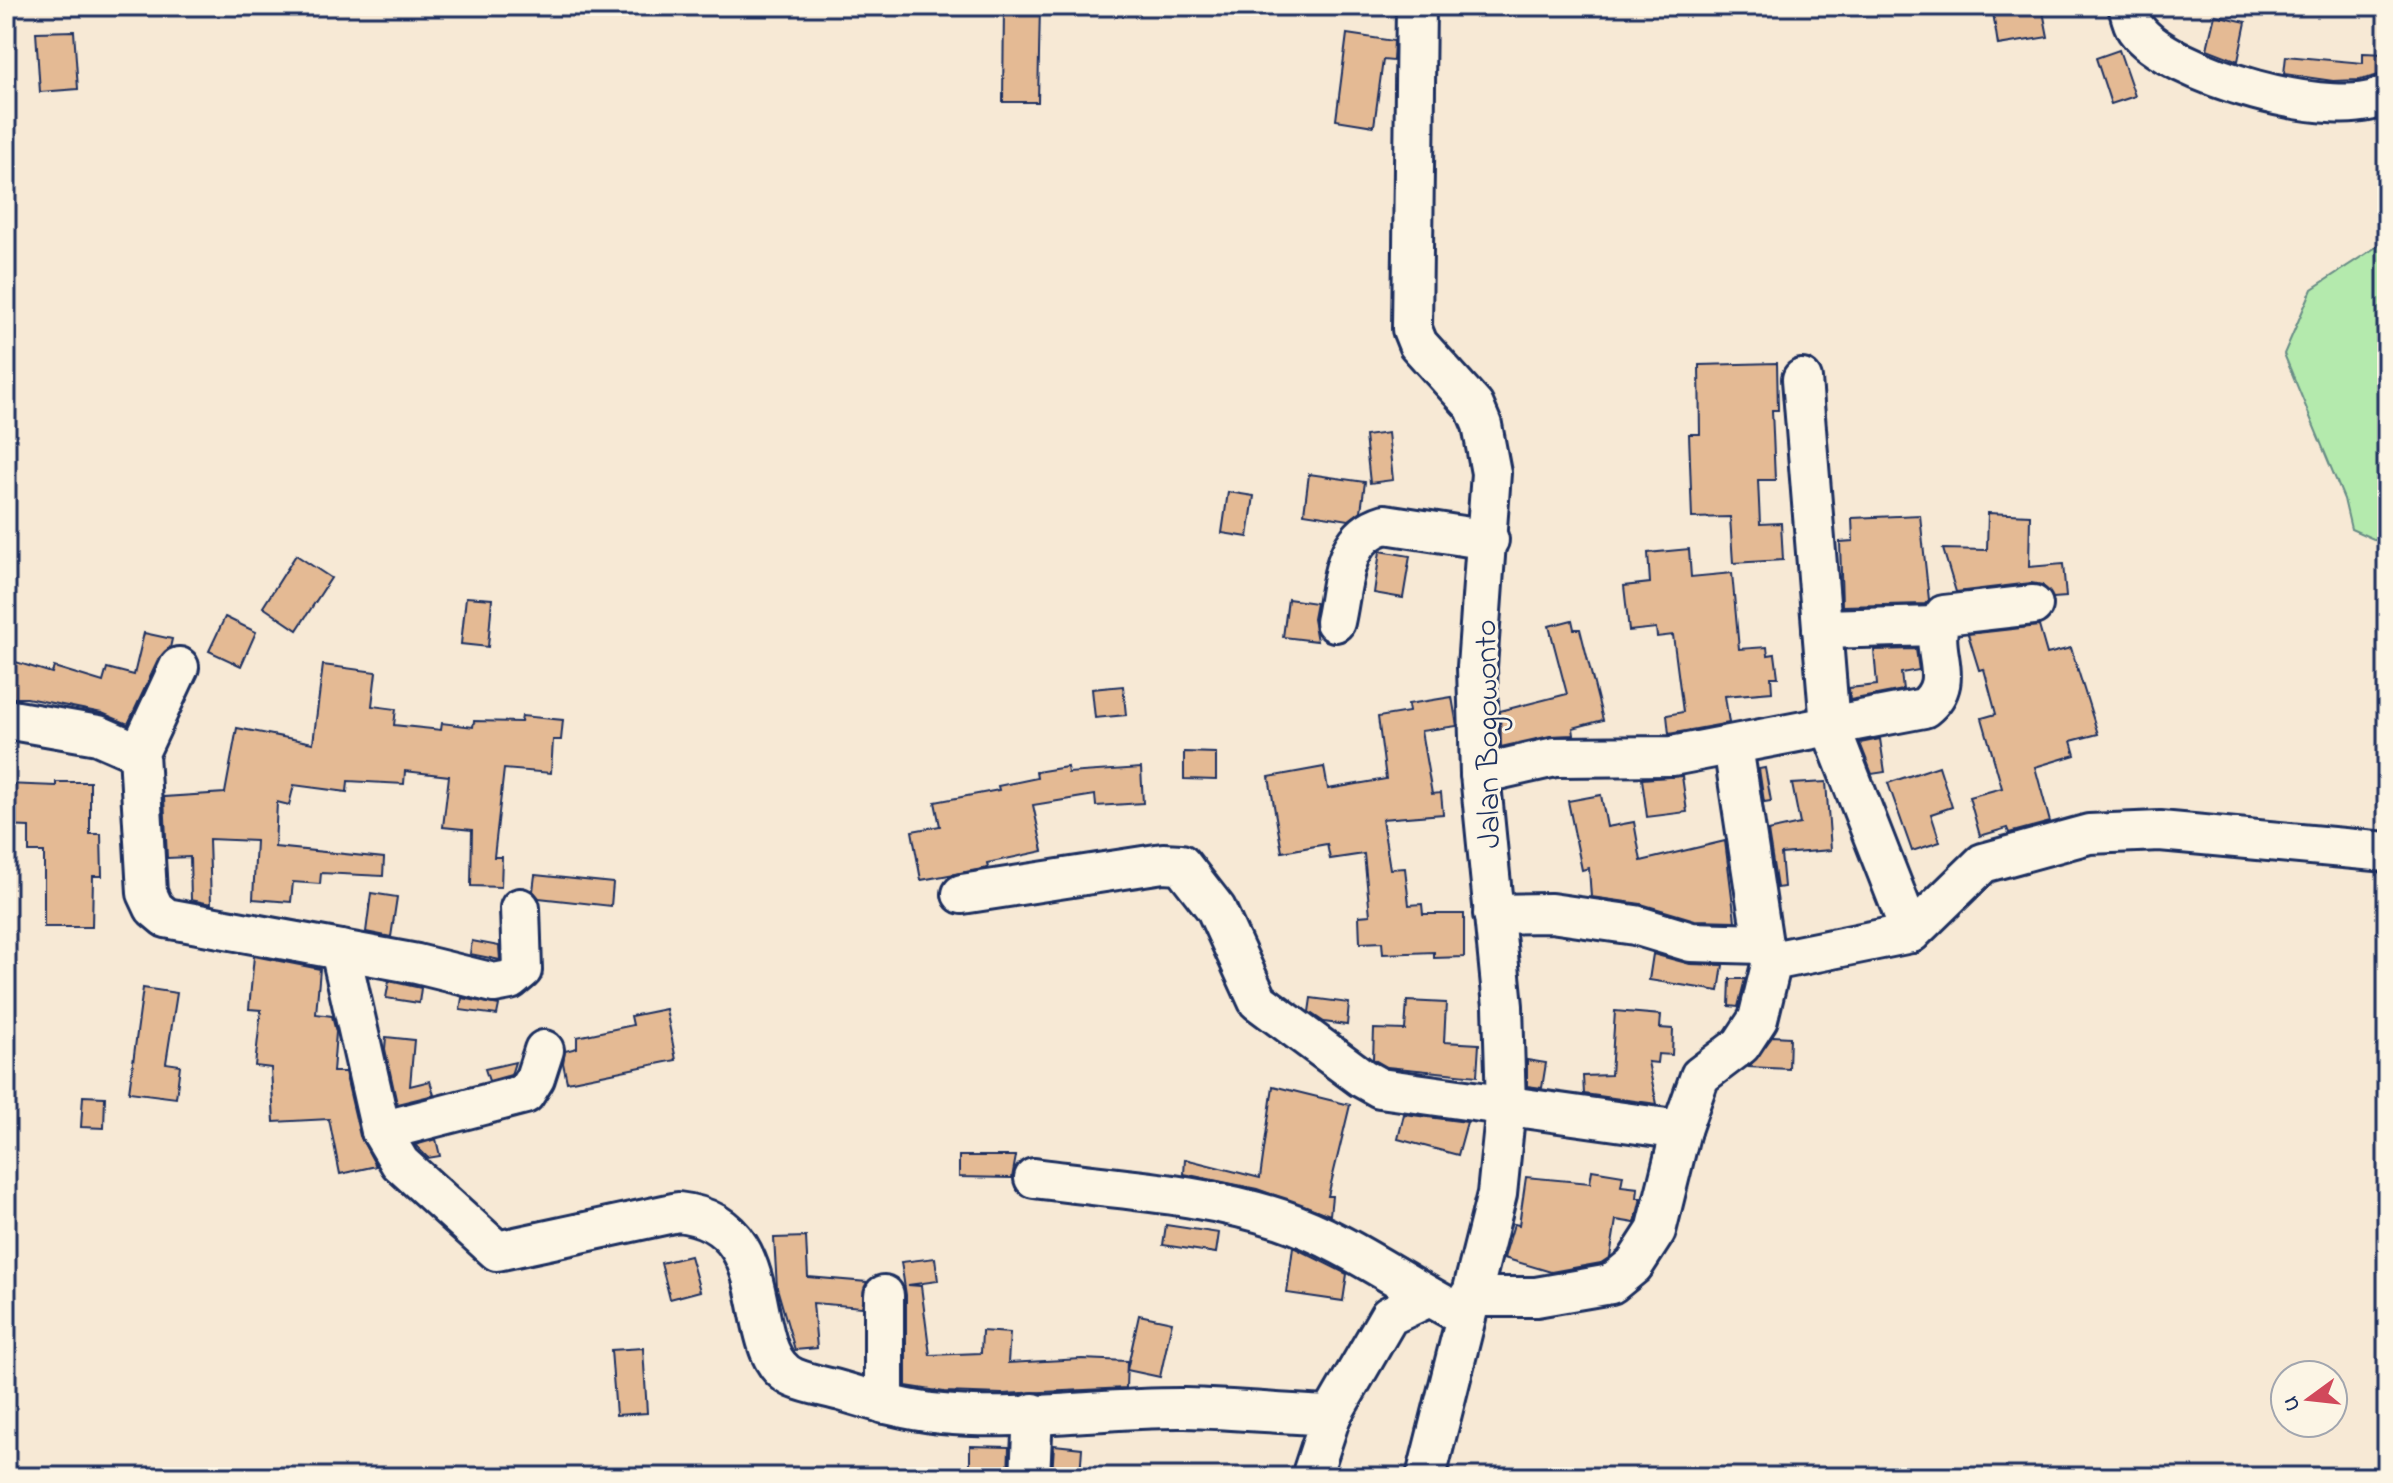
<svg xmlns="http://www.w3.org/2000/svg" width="2393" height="1483" font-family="'Indie Flower',sans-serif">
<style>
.green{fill:#b4eaad;stroke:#688c86;stroke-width:2}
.building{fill:#e4ba94;stroke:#1b2f5e;stroke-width:2}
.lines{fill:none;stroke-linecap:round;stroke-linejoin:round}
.minor-casing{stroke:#1b2f5e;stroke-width:44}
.minor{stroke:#fcf5e5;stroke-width:38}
.labels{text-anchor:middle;stroke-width:6;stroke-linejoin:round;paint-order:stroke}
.street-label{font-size:32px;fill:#1b2f5e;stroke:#fcf5e5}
</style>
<rect width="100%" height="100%" fill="#f7e9d5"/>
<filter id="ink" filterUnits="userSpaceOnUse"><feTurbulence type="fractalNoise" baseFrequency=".0125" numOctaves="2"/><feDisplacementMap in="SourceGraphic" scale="16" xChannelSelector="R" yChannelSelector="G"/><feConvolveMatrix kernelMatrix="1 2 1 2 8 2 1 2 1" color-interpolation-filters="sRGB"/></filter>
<g filter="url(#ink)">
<path class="green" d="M2387,240v305l-36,-16 -7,-30 -60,-145 28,-65z"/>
<g class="building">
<path d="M1004,6h36l-2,96h-35z"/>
<path d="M1992,6h50l6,31 -50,8z"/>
<path d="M2215,15l31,7 -8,39 -31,-12z"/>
<path d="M74,31l4,58 -38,3 -4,-60z"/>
<path d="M1347,34l47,7 -1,20 -10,-1 -9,66 -38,-6z"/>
<path d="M2119,50l16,46 -24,8 -15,-46z"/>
<path d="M2363,53l24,1v19l-27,7 -27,1 -49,-7 2,-18 77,7z"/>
<path d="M1777,363l1,47h-6l3,70h-17l2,44 21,-1 2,37 -50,3 -3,-46 -38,1 -3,-84h11l-1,-69z"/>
<path d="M1388,433l5,47 -23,3 -5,-47z"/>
<path d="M1309,474l56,8 -4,29 -12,9 -45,-7z"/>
<path d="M1228,492l26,4 -6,41 -26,-4z"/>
<path d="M1988,513l42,2 -1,52 34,-3 3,33 -13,1 -11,-13 -11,-2 -75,9 -13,-43 44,1z"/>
<path d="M1920,515l9,85 -4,4 -83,2 -2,-64 13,-1 -1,-23z"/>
<path d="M1689,549l2,28 41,-4 7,76 28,-2 1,8 7,-1 3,23h-7l1,15 -47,4 4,27 -60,11 -2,-19 16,-3 -10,-77 -16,2 -1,-9 -27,3 -5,-45 26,-3 -2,-30z"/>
<path d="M1380,551l30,5 -7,42 -29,-5z"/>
<path d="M296,555l35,23 -34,52 -34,-23z"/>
<path d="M466,597l26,2 -4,48 -27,-3z"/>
<path d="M1288,599l28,4 -3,16 4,22 -34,-4z"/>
<path d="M225,617l31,15 -15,34 -32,-15z"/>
<path d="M1572,620l2,9h6l23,91 -30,8 1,7 -24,1 -49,11 -1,-36 67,-17 -18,-68z"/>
<path d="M2039,626l8,28 24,-6 27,86 -27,7 4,14 -40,12 15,55 -41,11 -2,-5 -27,8 -11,-39 33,-9 -20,-70 14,-4 -12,-45 -5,1 -11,-36z"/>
<path d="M144,633l28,6 -2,9 -11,10 -31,66 -26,-11 -75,-15h-21v-39l46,14 2,-6 49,15 4,-14 27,7z"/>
<path d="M1916,649l3,21 -18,3 2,17 -53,10 -1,-12 28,-3 -3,-35z"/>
<path d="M323,665l53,7 -4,34 24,3 -2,16 47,5 1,-7 31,4 1,-6 47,1 1,-6 41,4 -2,20h-8l-2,33 -47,-4 -10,88h8l-1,30 -30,-1 1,-56 -29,-3 6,-51 -44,-5 -1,13 -56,-3 -1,11 -53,-7 -5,20 -12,-3 -2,45 109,11 -1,18 -62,-3 -1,11 -27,-2 -2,20 -38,-3 3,-58 -47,-2 2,65 -20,-4 -1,-43 -23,1 -3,-61 61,-4 12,-65 76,15z"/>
<path d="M1123,686l3,29 -31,3 -3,-29z"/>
<path d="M1452,697l5,29 -36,5 11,63 9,-1 2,21 -61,5 8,50 15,-1 4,37 13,-1 1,10h41v43l-30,1v-6l-51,2 -1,-12 -22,1 -1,-27 11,-1 -6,-61 -34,5 -3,-15 -45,8 -13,-75 55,-10 4,22 58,-10 -8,-62 31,-5 -1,-8z"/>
<path d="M1880,739l5,33 -13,2 -12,-31z"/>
<path d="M1184,752l32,1v27l-32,-1z"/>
<path d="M1939,766l13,41 -21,7 9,28 -28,9 -24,-68z"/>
<path d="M1067,767l1,6 73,-5 2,35 -47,3 -1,-11 -62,10 10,46 -56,12 1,5 -67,12 -9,-49 28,-5 -5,-24 64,-12 -1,-4 39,-8 -1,-6z"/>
<path d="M1765,768l6,33 -7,1 -5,-33z"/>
<path d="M1682,776l5,36 -40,5 -5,-38z"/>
<path d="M56,782h34v52h11l1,42h-9l-1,51h-48v-75h-15v-25l-23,-1v-42l50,2z"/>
<path d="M1826,782l5,68 -50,4 3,33 -7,1 -9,-57 32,-7 -8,-40z"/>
<path d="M1601,795l6,32 27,-5 7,39 84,-20 10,80 -40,-1 -54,-16 -50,-7 -2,-29 -7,2 -14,-69z"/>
<path d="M535,875l78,8 -2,23 -72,-8 -6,-7z"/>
<path d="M371,893l26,4 -6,40 -25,-5z"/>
<path d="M472,941l27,5 1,14 -30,-6z"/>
<path d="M1653,954l37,10 33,1 -4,26 -70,-11z"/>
<path d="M254,956l66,13 -4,45 16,2 4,16 -3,40h12l15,64 16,30 -36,8 -11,-55 -55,3 -3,-54 -16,-2 6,-56 -12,-1z"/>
<path d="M1730,979h15l-7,28 -9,-1z"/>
<path d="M389,981l32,7 -2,15 -33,-5z"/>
<path d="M143,988l34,5 -11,70 14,2 -4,33 -47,-6z"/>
<path d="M462,998l37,7 -2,10 -37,-5z"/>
<path d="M1311,998l38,5 -2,22 -23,-3 -15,-10z"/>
<path d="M1407,1001l39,2 -2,39 35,2 -2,32 -90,-9 -14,-8 1,-30 31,1z"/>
<path d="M666,1009l10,51 -109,22 -4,-19 2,-12 12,-3v-11l56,-12 -2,-9z"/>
<path d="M1615,1011l46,4 -1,13 13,1 -1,26 -14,-1 -1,9 -9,-1 9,42 -73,-10 -1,-18 28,-1z"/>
<path d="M1773,1036l17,1 -1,32 -40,-2z"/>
<path d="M386,1037l28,3 -4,46 20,-5 4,14 -37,9 -12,-55z"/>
<path d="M1527,1060l19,3 -4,25 -15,-2z"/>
<path d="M515,1062l-4,13 -22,6 -4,-12z"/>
<path d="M1273,1086l77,19 -22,91h4l-2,19 -73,-26 -73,-15 1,-15 75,19z"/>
<path d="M83,1096l22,1 -1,31 -23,-1z"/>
<path d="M1404,1114l63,8 -9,33 -60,-16z"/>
<path d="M436,1139l4,17 -12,2 -13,-13z"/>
<path d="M959,1156h57l-4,22 -53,-1z"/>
<path d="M1592,1170l31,5 -2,11 17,2 -1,10h4l-6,25 -19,-3 -6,37 -9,6 -50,9 -47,-14 10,-34 5,1 7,-48 64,6z"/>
<path d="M1166,1225l53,8 -3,20 -53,-8z"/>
<path d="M806,1237l2,40 59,5 -5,25 -49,-4 4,45 -22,2 -18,-62 -3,-50z"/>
<path d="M1293,1247l54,27 -4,27 -56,-8z"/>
<path d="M690,1256l10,35 -30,8 -9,-36z"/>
<path d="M935,1258l3,23 -30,4 13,1 9,69 51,-2 1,-22 28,2 -2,30 74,-4 45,2 -1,27 -124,6 -58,-2 -38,-6v-91l-5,-33z"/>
<path d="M1139,1315l33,7 -12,55 -33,-7z"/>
<path d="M643,1348l4,65 -31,2 -5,-65z"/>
<path d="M1054,1445l28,3 -2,29 -28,-1z"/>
<path d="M970,1446l39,1 -1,30 -38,-1z"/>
</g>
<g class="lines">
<defs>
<g id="minor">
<path d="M1416,6l-4,323 6,15 56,62 8,19 9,48 -14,194 3,107 23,232 3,100 -9,88 -71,283"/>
<path d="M2128,6c2,7 4,17 8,23 32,45 204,96 251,65"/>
<path d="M1802,379l28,347 81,207"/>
<path d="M1335,622c9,-39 6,-85 50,-98l104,16"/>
<path d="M1822,629l115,-3"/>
<path d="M179,667l-40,86 8,140 7,15 12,10 251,46 77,19 16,-3 12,-10 -2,-62"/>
<path d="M6,719l92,16 41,18"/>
<path d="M1733,746l30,198 9,17"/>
<path d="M1480,774l75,-17 117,-1 252,-48c37,-29 -1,-61 20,-93l89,-10"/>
<path d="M962,894l201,-31 18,1 35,45 42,92 104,77 18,10 301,42"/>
<path d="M1493,914l58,-1 84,12 56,17 72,2"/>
<path d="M340,950l41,181 19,32 97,88 181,-39c108,12 59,141 116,166 14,6 32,9 47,13 33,10 67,20 101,23 80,8 163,-7 243,-6 49,1 98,6 146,8l-20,61"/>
<path d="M381,1131l144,-37 10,-16 9,-28"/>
<path d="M1034,1178c82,11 168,15 247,41 65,22 123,66 184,97"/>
<path d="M1469,1297h67l75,-13 23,-19 22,-34 25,-101 19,-54 41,-31 17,-26 14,-58 139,-28 72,-70 106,-29 71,-3 227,21"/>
<path d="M884,1404v-109"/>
<path d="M1331,1416l58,-100 40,-19"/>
<path d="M1030,1477l3,-64"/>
</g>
</defs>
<use href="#minor" class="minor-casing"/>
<use href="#minor" class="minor"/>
</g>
</g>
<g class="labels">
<g class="street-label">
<text transform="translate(1486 734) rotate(-91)" y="11">Jalan Bogowonto</text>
</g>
</g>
<rect width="2393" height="1483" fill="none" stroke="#fcf5e5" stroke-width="32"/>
<rect x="16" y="16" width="2361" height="1451" fill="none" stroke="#1b2f5e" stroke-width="3" filter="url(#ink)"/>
<g transform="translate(2309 1399) rotate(255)"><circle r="38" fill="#fcf5e5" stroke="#a2a6af" stroke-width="2"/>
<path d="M0-6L14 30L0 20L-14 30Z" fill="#d1495b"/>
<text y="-12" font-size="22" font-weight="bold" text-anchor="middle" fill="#1b2f5e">U</text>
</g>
</svg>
